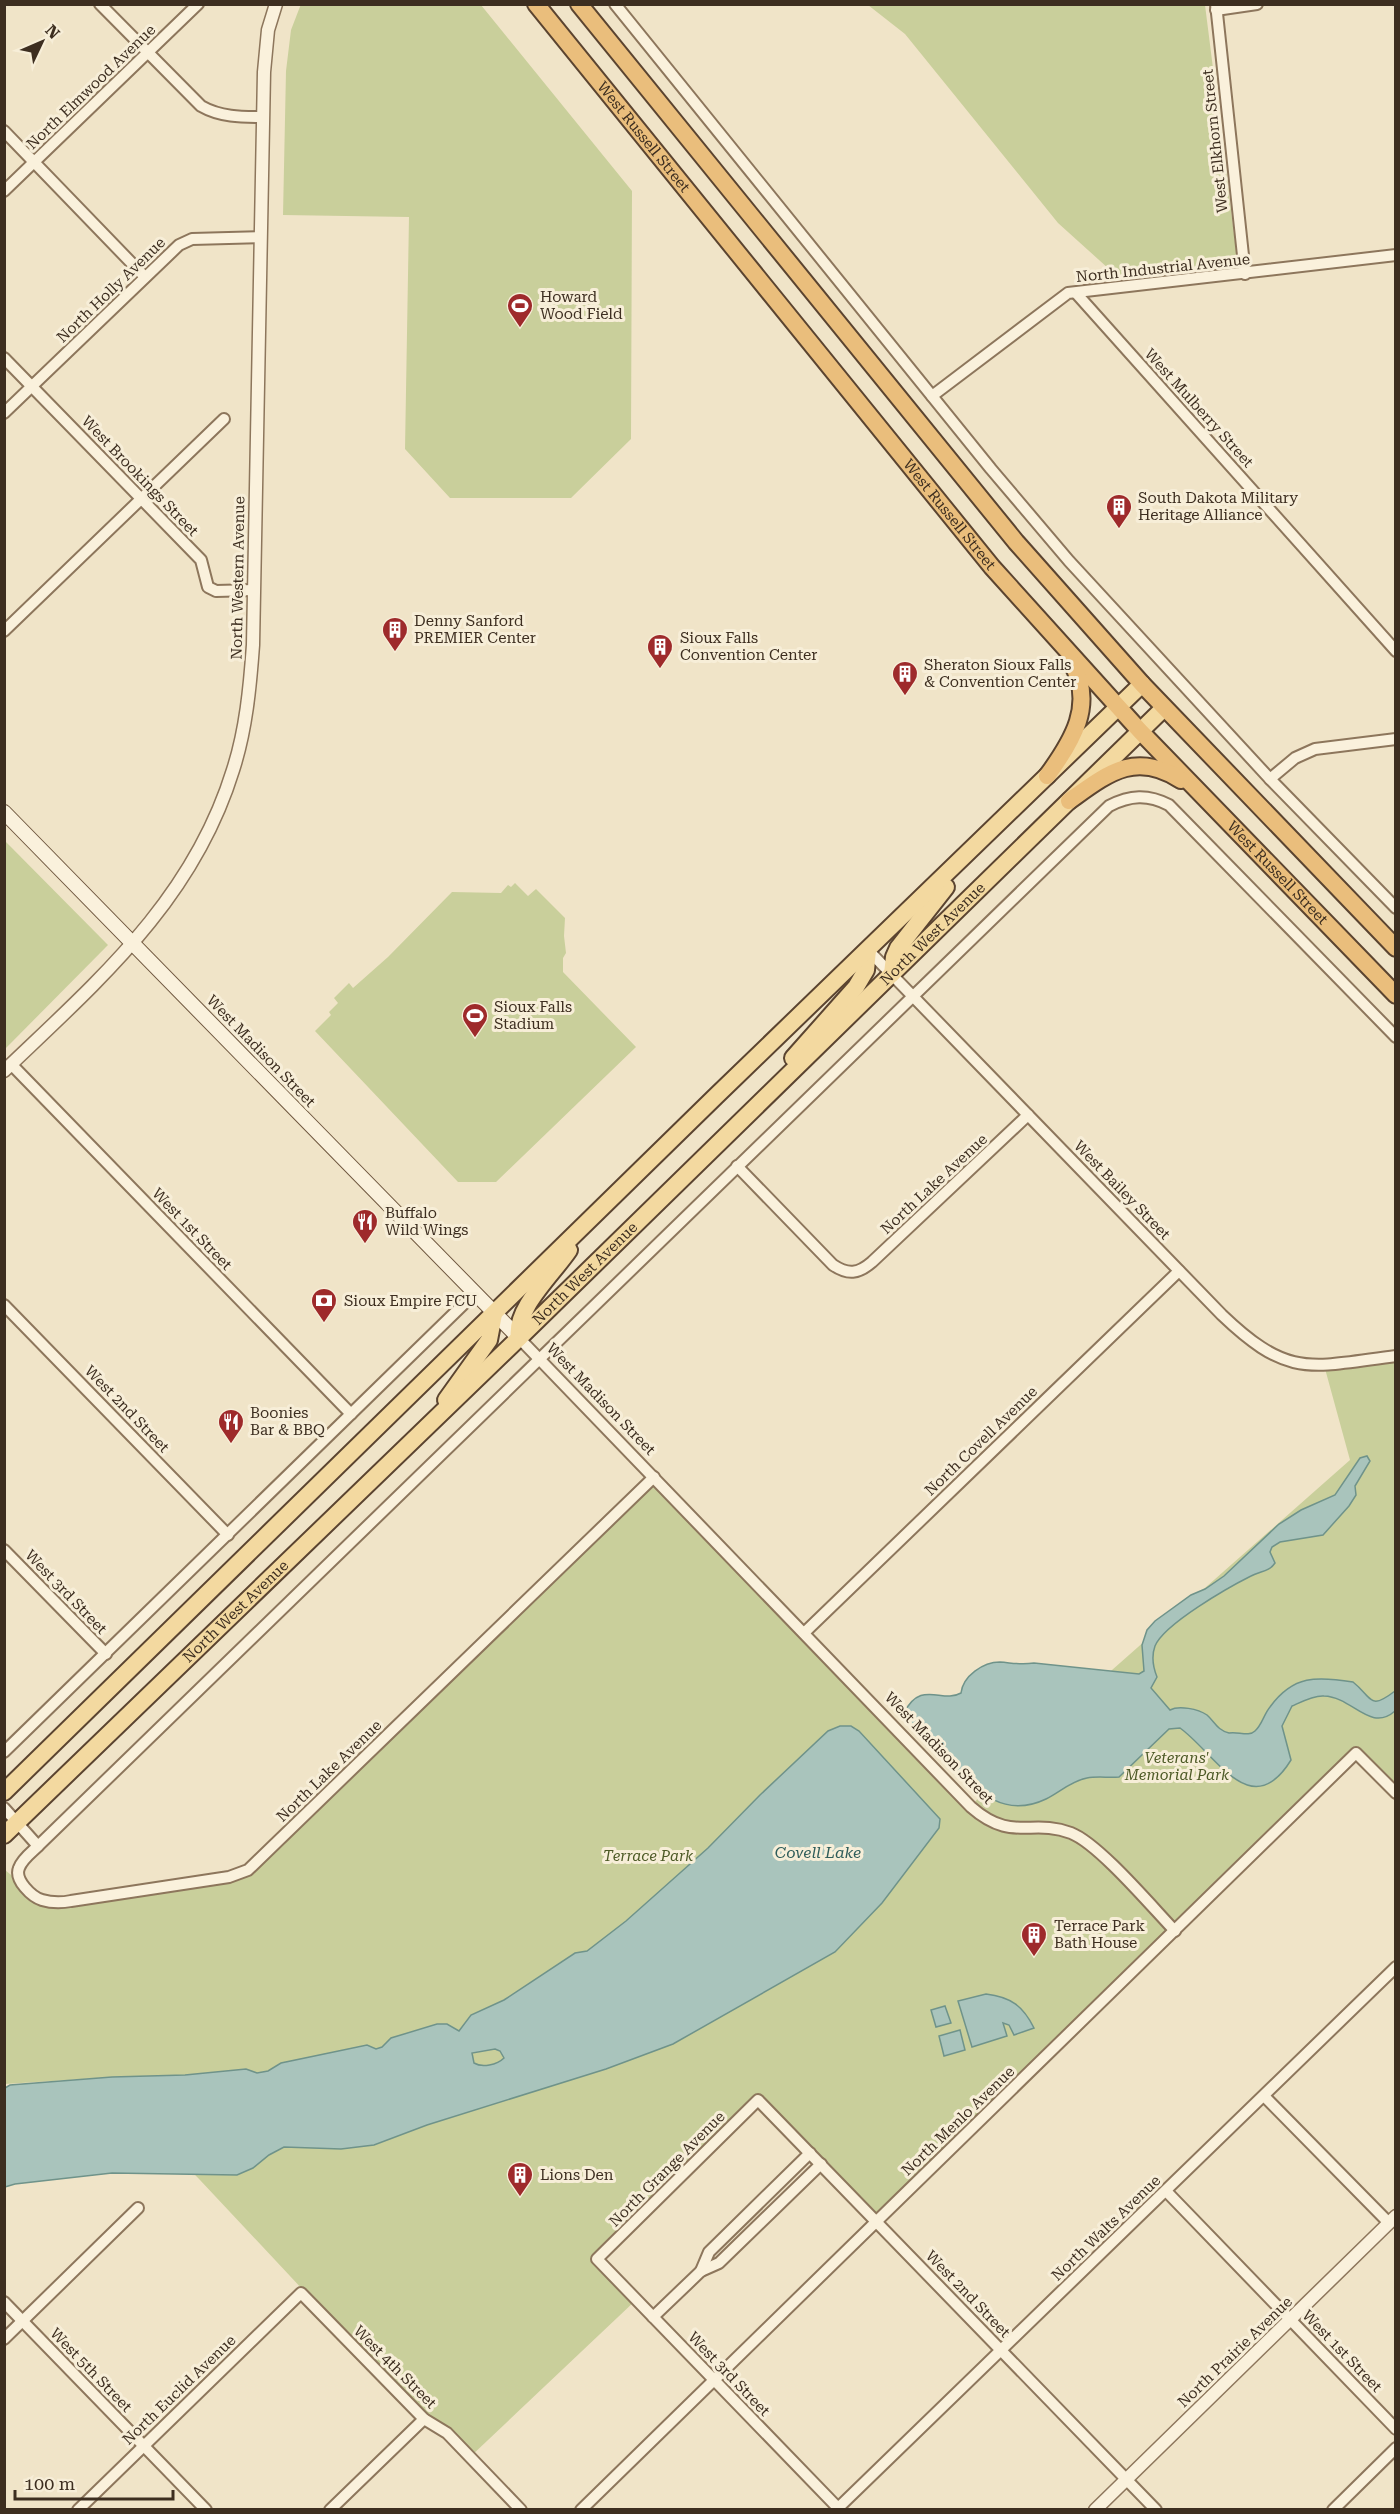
<svg xmlns="http://www.w3.org/2000/svg" width="1400" height="2514" font-family="'Roboto Serif',serif">
<style>
.green{fill:#c9cf9b}
.water{fill:#a9c4bc;stroke:#6f938a;stroke-width:1.5;fill-rule:evenodd}
.lines{fill:none;stroke-linecap:round;stroke-linejoin:round}
.minor-casing{stroke:#8d765c;stroke-width:14}
.tertiary-casing{stroke:#8d765c;stroke-width:15}
.secondary-casing{stroke:#6f573f;stroke-width:16}
.primary-casing{stroke:#5b4430;stroke-width:20}
.trunk-casing{stroke:#5b4430;stroke-width:20}
.minor{stroke:#faf1dc;stroke-width:10}
.tertiary{stroke:#faf1dc;stroke-width:12}
.secondary{stroke:#faf1dc;stroke-width:14}
.primary{stroke:#f3d9a0;stroke-width:16}
.trunk{stroke:#eabe7c;stroke-width:16}
.labels{text-anchor:middle;stroke-width:6;stroke-linejoin:round;paint-order:stroke}
.street-label{font-size:15px;fill:#3d2e20;stroke:#f7eed8}
.poi-label{font-size:15px;fill:#3d2e20;stroke:#f7eed8;text-anchor:start}
.park-label{font-size:15px;font-style:italic;fill:#4d5a26;stroke:#f7eed8}
.water-label{font-size:16px;font-style:italic;fill:#2f5d5a;stroke:#f7eed8}
</style>
<rect width="100%" height="100%" fill="#f0e4c8"/>
<g class="green">
<path d="M301,4l180,1 151,186 -1,248 -60,59h-121l-45,-49 4,-232 -126,-2 3,-144 5,-41z"/>
<path d="M868,5h337l32,253 -2,4 -116,16 -61,-55 -153,-189z"/>
<path d="M5,841l103,104 -103,104z"/>
<path d="M515,883l13,13 8,-7 29,29 -1,18 2,17 -3,5v14l73,75 -140,135h-38l-143,-151 16,-16 -2,-3 9,-9 -4,-5 15,-15 4,5 35,-31 64,-65 49,1 7,-8 3,2z"/>
<path d="M1395,1356v437l-38,-39 -481,467 -117,-120 -162,158 39,41 -166,157 -46,-38 -224,-239 -100,-102 -95,6v-214l37,30 16,3 190,-33 406,-393 318,329 28,-37 350,-309 -26,-95z"/>
</g>
<g class="water">
<path d="M1367,1456l3,5 -15,25 1,9 -7,11 -26,29 -43,7 -8,5 -2,5 5,11c-6,9 -15,8 -24,13 -22,11 -87,48 -96,70 -4,11 -2,21 2,31l-6,11 19,22c9,-5 28,-1 37,5 8,7 10,15 22,18 8,-2 20,4 26,-2 7,-6 9,-17 15,-24 23,-32 47,-31 83,-25 20,16 16,29 42,9v20c-25,22 -42,-14 -71,-15 -10,-1 -23,6 -32,10l-10,20 9,34c-40,65 -76,-7 -111,-32l-11,1 -50,48c-10,1 -22,-1 -32,1 -16,3 -27,14 -41,21 -46,22 -73,-13 -102,-42 -15,-15 -31,-23 -40,-44 17,-34 38,-9 57,-20 2,-17 22,-31 39,-31 13,1 20,3 34,1l105,11 5,-3 -2,-26 5,-15 8,-9 36,-26 14,-6 19,-13 55,-52 22,-14 34,-15 25,-37z"/>
<path d="M840,1726h11l8,5 81,88 -1,9 -57,75 -47,49 -162,92 -67,25 -179,56 -53,20 -33,4 -57,-2 -15,8 -16,13 -16,7 -125,-2 -97,11 -10,3v-99l5,-3 102,-8 73,-2 61,-6 11,4 11,-2 13,-8 86,-18 9,4 6,-2 9,-9 46,-14h10l12,7 12,-16 33,-15 71,-47 12,-2 39,-30 82,-73 52,-53 68,-64zM495,2049l5,2 4,7c-7,7 -22,10 -30,5l-2,-10z"/>
<path d="M986,1994c25,3 37,12 48,34l-20,7 -5,-10 -6,-2 4,13 -35,11 -14,-46z"/>
<path d="M945,2006l6,17 -15,4 -5,-17z"/>
<path d="M960,2030l5,20 -21,6 -5,-20z"/>
</g>
<g class="lines">
<defs>
<g id="minor">
<path d="M100,4l101,102c19,11 40,11 61,11"/>
<path d="M615,4l376,465 78,92 201,218 126,129"/>
<path d="M1216,4l29,270"/>
<path d="M1216,10l41,-6"/>
<path d="M4,131l141,146"/>
<path d="M4,191l194,-187"/>
<path d="M1076,293l320,358"/>
<path d="M4,358l197,202 7,27 8,4 38,-1"/>
<path d="M932,396l136,-103 328,-38"/>
<path d="M4,413l175,-168 13,-6 69,-2"/>
<path d="M4,631l220,-212"/>
<path d="M1270,779l25,-21 20,-9 81,-10"/>
<path d="M868,950l354,365c67,64 88,52 174,41"/>
<path d="M11,1064l340,350"/>
<path d="M737,1166l96,99c15,10 25,9 39,-3l156,-147"/>
<path d="M4,1305l224,230"/>
<path d="M519,1338l452,469c41,36 60,11 100,26 28,11 81,74 104,98"/>
<path d="M4,1550l102,104"/>
<path d="M804,1633l375,-362"/>
<path d="M4,1752l470,-458"/>
<path d="M4,1808l34,38c-6,6 -16,13 -19,22 -5,12 13,29 23,32 10,3 19,3 29,1l158,-24 19,-7 406,-393"/>
<path d="M38,1846l1071,-1040c21,-11 39,-12 60,-1l227,232"/>
<path d="M1264,2096l125,127"/>
<path d="M1166,2191l230,238"/>
<path d="M701,2271l8,-19 101,-99"/>
<path d="M4,2302l202,208"/>
<path d="M653,2317l48,-46 18,-8 102,-99"/>
<path d="M4,2339l134,-131"/>
<path d="M78,2510l223,-217 123,126 23,14 74,77"/>
<path d="M330,2510l94,-91"/>
<path d="M581,2510l775,-757 40,40"/>
<path d="M836,2510l560,-543"/>
<path d="M840,2510l-243,-251 161,-159 398,410"/>
<path d="M1333,2510l63,-62"/>
</g>
<g id="tertiary">
<path d="M4,1071c95,-91 189,-171 229,-301 13,-40 17,-83 20,-125l11,-573 4,-42 8,-26"/>
<path d="M1095,2510l301,-294"/>
</g>
<path id="secondary" d="M4,812l515,526"/>
<g id="primary">
<path d="M892,974l2,-17 4,-9 48,-61"/>
<path d="M793,1058l63,-71 10,-17 2,-20"/>
<path d="M519,1338c-5,-29 34,-64 50,-88"/>
<path d="M446,1400l43,-60 5,-26"/>
<path d="M4,1792l712,-696 426,-412"/>
<path id="s1" d="M4,1835l515,-497 645,-630"/>
</g>
<g id="trunk">
<path id="s2" d="M536,4l456,563 148,164 256,264"/>
<path d="M579,4l437,538 126,142 254,264"/>
<path d="M1047,776c25,-34 49,-72 24,-114"/>
<path d="M1069,801c38,-27 66,-51 112,-21"/>
</g>
</defs>
<use href="#minor" class="minor-casing"/>
<use href="#tertiary" class="tertiary-casing"/>
<use href="#secondary" class="secondary-casing"/>
<use href="#primary" class="primary-casing"/>
<use href="#trunk" class="trunk-casing"/>
<use href="#minor" class="minor"/>
<use href="#tertiary" class="tertiary"/>
<use href="#secondary" class="secondary"/>
<use href="#primary" class="primary"/>
<use href="#trunk" class="trunk"/>
</g>
<defs>
<symbol id="stadium-pin" viewBox="-11 -11 22 30"><path d="M0 17L-7.5 6A9.5 9.5 0 1 1 7.5 6Z" fill="#9e2a2b" stroke="#f7eed8"/><path d="M0-5a6.5 5 0 1 0 0 10a6.5 5 0 1 0 0-10ZM-3.5-1.8h7v3.6h-7Z" fill="#fff"/></symbol>
<symbol id="building-pin" viewBox="-11 -11 22 30"><path d="M0 17L-7.5 6A9.5 9.5 0 1 1 7.5 6Z" fill="#9e2a2b" stroke="#f7eed8"/><path d="M-4-6H4V6H1V3H-1V6H-4ZM-2.5-4.3h1.7v1.8h-1.7ZM.8-4.3h1.7v1.8H.8ZM-2.5-1h1.7V.8h-1.7ZM.8-1h1.7V.8H.8Z" fill="#fff"/></symbol>
<symbol id="restaurant-pin" viewBox="-11 -11 22 30"><path d="M0 17L-7.5 6A9.5 9.5 0 1 1 7.5 6Z" fill="#9e2a2b" stroke="#f7eed8"/><path d="M-5-6h1v4h1v-4h1v4h1v-4h1v5L-1.5 .5V6h-2V.5L-5-1ZM5-6V6H3V1.5H1.5Q1.5-4 5-6Z" fill="#fff"/></symbol>
<symbol id="bank-pin" viewBox="-11 -11 22 30"><path d="M0 17L-7.5 6A9.5 9.5 0 1 1 7.5 6Z" fill="#9e2a2b" stroke="#f7eed8"/><path d="M-6-4H6V4H-6ZM0-2.3a2.3 2.3 0 1 0 0 4.6a2.3 2.3 0 1 0 0-4.6Z" fill="#fff"/></symbol>
</defs>
<g fill-rule="evenodd">
<use href="#stadium-pin" x="505" y="291" width="30" height="40"/>
<use href="#building-pin" x="1104" y="492" width="30" height="40"/>
<use href="#building-pin" x="380" y="615" width="30" height="40"/>
<use href="#building-pin" x="645" y="632" width="30" height="40"/>
<use href="#building-pin" x="890" y="659" width="30" height="40"/>
<use href="#stadium-pin" x="460" y="1001" width="30" height="40"/>
<use href="#restaurant-pin" x="350" y="1207" width="30" height="40"/>
<use href="#bank-pin" x="309" y="1286" width="30" height="40"/>
<use href="#restaurant-pin" x="216" y="1407" width="30" height="40"/>
<use href="#building-pin" x="1019" y="1920" width="30" height="40"/>
<use href="#building-pin" x="505" y="2160" width="30" height="40"/>
</g>
<g class="labels">
<g class="street-label">
<text transform="translate(91 87) rotate(-44)" y="5">North Elmwood Avenue</text>
<text dy="5" stroke="none"><textPath href="#s2" startOffset="171">West Russell Street</textPath></text>
<text transform="translate(1215 141) rotate(-96)" y="5">West Elkhorn Street</text>
<text transform="translate(1163 268) rotate(-6)" y="5">North Industrial Avenue</text>
<text transform="translate(111 290) rotate(-44)" y="5">North Holly Avenue</text>
<text transform="translate(1199 408) rotate(48)" y="5">West Mulberry Street</text>
<text transform="translate(140 476) rotate(46)" y="5">West Brookings Street</text>
<text dy="5" stroke="none"><textPath href="#s2" startOffset="657">West Russell Street</textPath></text>
<text transform="translate(238 578) rotate(-89)" y="5">North Western Avenue</text>
<text dy="5" stroke="none"><textPath href="#s2" startOffset="1143">West Russell Street</textPath></text>
<text dy="5" stroke="none"><textPath href="#s1" startOffset="1294">North West Avenue</textPath></text>
<text transform="translate(261 1051) rotate(46)" y="5">West Madison Street</text>
<text transform="translate(934 1184) rotate(-43)" y="5">North Lake Avenue</text>
<text transform="translate(1122 1190) rotate(46)" y="5">West Bailey Street</text>
<text transform="translate(192 1229) rotate(46)" y="5">West 1st Street</text>
<text dy="5" stroke="none"><textPath href="#s1" startOffset="808">North West Avenue</textPath></text>
<text transform="translate(601 1399) rotate(46)" y="5">West Madison Street</text>
<text transform="translate(127 1409) rotate(46)" y="5">West 2nd Street</text>
<text transform="translate(981 1441) rotate(-44)" y="5">North Covell Avenue</text>
<text transform="translate(66 1592) rotate(46)" y="5">West 3rd Street</text>
<text dy="5" stroke="none"><textPath href="#s1" startOffset="322">North West Avenue</textPath></text>
<text transform="translate(939 1748) rotate(46)" y="5">West Madison Street</text>
<text transform="translate(329 1771) rotate(-44)" y="5">North Lake Avenue</text>
<text transform="translate(958 2121) rotate(-44)" y="5">North Menlo Avenue</text>
<text transform="translate(667 2169) rotate(-45)" y="5">North Grange Avenue</text>
<text transform="translate(1106 2228) rotate(-44)" y="5">North Walts Avenue</text>
<text transform="translate(968 2294) rotate(46)" y="5">West 2nd Street</text>
<text transform="translate(1342 2351) rotate(46)" y="5">West 1st Street</text>
<text transform="translate(1235 2352) rotate(-44)" y="5">North Prairie Avenue</text>
<text transform="translate(395 2367) rotate(45)" y="5">West 4th Street</text>
<text transform="translate(91 2370) rotate(46)" y="5">West 5th Street</text>
<text transform="translate(729 2374) rotate(46)" y="5">West 3rd Street</text>
<text transform="translate(179 2390) rotate(-44)" y="5">North Euclid Avenue</text>
</g>
<g class="poi-label">
<text x="540" y="302">Howard<tspan x="540" dy="17">Wood Field</tspan></text>
<text x="1138" y="503">South Dakota Military<tspan x="1138" dy="17">Heritage Alliance</tspan></text>
<text x="414" y="626">Denny Sanford<tspan x="414" dy="17">PREMIER Center</tspan></text>
<text x="680" y="643">Sioux Falls<tspan x="680" dy="17">Convention Center</tspan></text>
<text x="924" y="670">Sheraton Sioux Falls<tspan x="924" dy="17">&amp; Convention Center</tspan></text>
<text x="494" y="1012">Sioux Falls<tspan x="494" dy="17">Stadium</tspan></text>
<text x="385" y="1218">Buffalo<tspan x="385" dy="17">Wild Wings</tspan></text>
<text x="344" y="1306">Sioux Empire FCU</text>
<text x="250" y="1418">Boonies<tspan x="250" dy="17">Bar &amp; BBQ</tspan></text>
<text x="1054" y="1931">Terrace Park<tspan x="1054" dy="17">Bath House</tspan></text>
<text x="540" y="2180">Lions Den</text>
</g>
<g class="park-label">
<text x="1177" y="1763">Veterans'<tspan x="1177" dy="17">Memorial Park</tspan></text>
<text x="648" y="1861">Terrace Park</text>
</g>
<g class="water-label">
<text x="818" y="1858">Covell Lake</text>
</g>
</g>
<rect width="1400" height="2514" fill="none" stroke="#3d2e20" stroke-width="12"/>
<g transform="translate(42 42) rotate(46)" stroke="#f7eed8" stroke-width="4.5" paint-order="stroke">
<path d="M0-4.5L10 22L0 15L-10 22Z" fill="#3d2e20"/>
<text y="-9" font-size="16" font-weight="bold" text-anchor="middle" fill="#3d2e20">N</text>
</g>
<path d="M15 2490v9h158v-9" fill="none" stroke="#3d2e20" stroke-width="3"/>
<text x="24" y="2490" font-size="18" fill="#3d2e20" stroke="#f7eed8" stroke-width="4.5" paint-order="stroke">100 m</text>
</svg>
